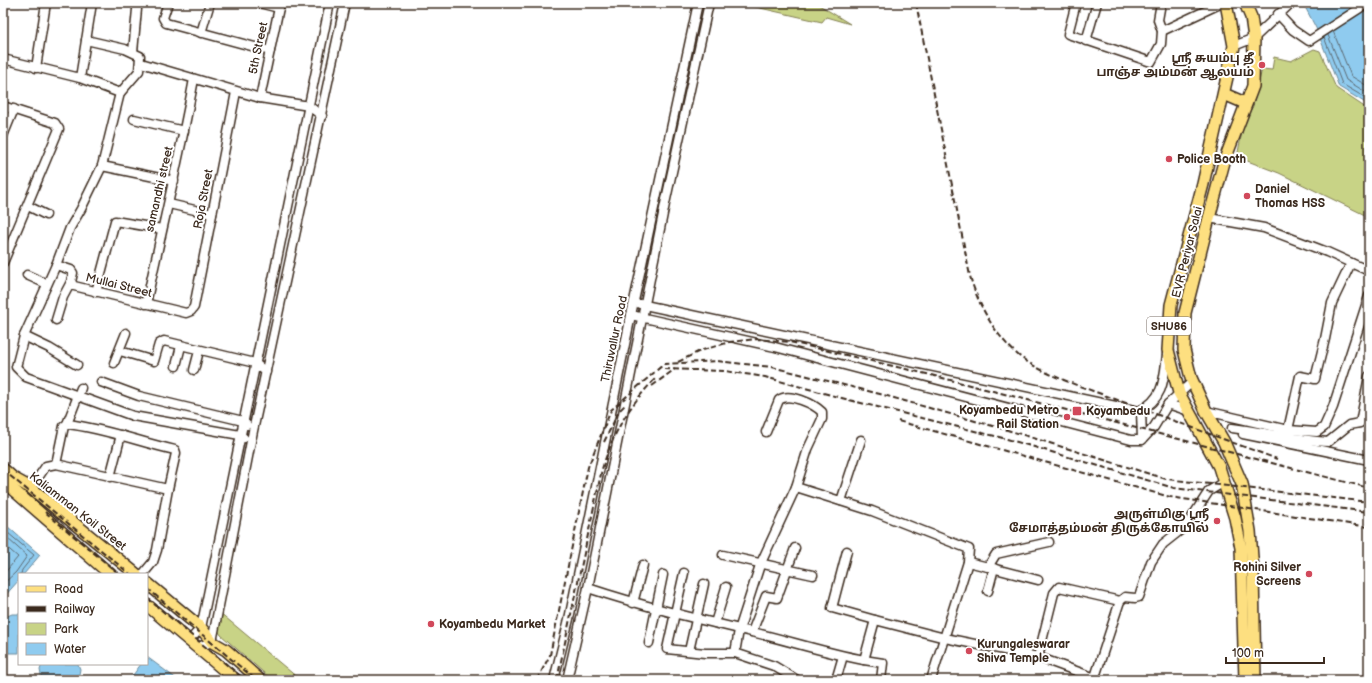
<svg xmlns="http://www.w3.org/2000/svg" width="1372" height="683" font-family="'Balsamiq Sans','Noto Sans Tamil',sans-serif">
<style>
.green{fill:#c8d386;stroke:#827e52}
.water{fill:#8fcbef;stroke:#6d8b9b}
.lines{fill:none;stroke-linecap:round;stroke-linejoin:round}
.shore{stroke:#5d6a72;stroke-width:1}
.minor-casing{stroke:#3b2a1e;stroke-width:11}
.major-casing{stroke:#3b2a1e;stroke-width:14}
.minor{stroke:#fff;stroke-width:8}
.major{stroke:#fddf80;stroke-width:11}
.rail{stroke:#3b2a1e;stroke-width:2;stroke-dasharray:6 3;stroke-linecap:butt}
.poi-dot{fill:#d1495b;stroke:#fff;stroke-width:1.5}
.labels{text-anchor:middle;stroke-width:4;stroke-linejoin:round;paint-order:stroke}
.shield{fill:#fff;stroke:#766a62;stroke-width:1}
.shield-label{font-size:11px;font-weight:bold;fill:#3b2a1e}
.street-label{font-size:12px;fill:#3b2a1e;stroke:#fff}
.poi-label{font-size:12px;font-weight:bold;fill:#3b2a1e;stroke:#fff;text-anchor:start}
</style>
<rect width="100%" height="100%" fill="#fff"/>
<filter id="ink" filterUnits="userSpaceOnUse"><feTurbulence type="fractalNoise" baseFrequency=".025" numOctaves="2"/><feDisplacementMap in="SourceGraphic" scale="8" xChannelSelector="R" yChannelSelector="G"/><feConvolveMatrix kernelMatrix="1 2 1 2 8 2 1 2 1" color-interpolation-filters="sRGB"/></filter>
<g filter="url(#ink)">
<g class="green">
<path d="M738,3h78l34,21 -24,-7 -4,5z"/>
<path d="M1314,49l6,2 16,37 33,22v107l-90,-44 -42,-16 7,-35 9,-16 9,-37 10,1 2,-13 17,4z"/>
<path d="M219,612l79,66 -1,2h-25l-51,-45 -4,-6z"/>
</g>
<g class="water">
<path d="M1303,3h61l5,8v94l-30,-18 -23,-59z"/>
<path d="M7,526l33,29 -16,19h-5v6l-16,18v-67z"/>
<path d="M12,614h7v39h-10l-6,-3v-32z"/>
<path d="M147,657l31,23h-45l-2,-2 10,-14h6z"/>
<path d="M42,664h36l2,5 -2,11h-36l-2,-10z"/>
</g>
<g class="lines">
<g class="shore">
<path d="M1333,31l18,45 18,11"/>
<path d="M1328,35l18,45 23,14"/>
<path d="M1324,37l18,47 27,16"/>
<path d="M3,533h5l26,22 -12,15 -1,4"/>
<path d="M3,538h4l20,18 -11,16 -13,12"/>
<path d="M3,544l15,13 -15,18"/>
</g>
<defs>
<g id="minor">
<path d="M168,3l-5,15 3,5 104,28"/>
<path d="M259,3l20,5"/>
<path d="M1076,3l-8,31 83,28 10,-18 1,-13 -4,-11 3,-17"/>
<path d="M1278,14l15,16 16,11 59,-38"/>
<path d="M1162,31l60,-28"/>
<path d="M201,33l9,-30"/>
<path d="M86,40l39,9 15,7 -1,15 -19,22 -18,73 -21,43 -11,19 -14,37 -32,71 -8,31 10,10 107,39 107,19 4,3"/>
<path d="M1086,41l11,-38"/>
<path d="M1234,46l20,-8 37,-35"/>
<path d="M133,52l4,-43"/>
<path d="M3,59l77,19 40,15"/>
<path d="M141,63l119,35 49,8 13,10"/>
<path d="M36,68l10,-65"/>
<path d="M80,78l12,-75"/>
<path d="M260,98l20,-95"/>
<path d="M3,106l52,17 4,6 -56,134"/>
<path d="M134,119l50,12"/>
<path d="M3,136l11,-27"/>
<path d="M102,166l72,15"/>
<path d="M169,204l43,10"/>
<path d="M28,206l18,9"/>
<path d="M1209,218l55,10 63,24 42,19"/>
<path d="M56,265l15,5 2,3 -2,9 3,4 112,27 5,-2 3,-4 42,-215"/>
<path d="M27,275l20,9"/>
<path d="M96,292l19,-71 47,8"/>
<path d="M146,304c16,-75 34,-149 48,-225"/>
<path d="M640,304l499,107c25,-12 25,-32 28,-57"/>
<path d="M631,315l144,32 356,93h11l12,-13 14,-23 24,-22"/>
<path d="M56,320l7,-23 8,-15"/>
<path d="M24,336l25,12 28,17"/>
<path d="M120,351l34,10 5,-17 5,-3 91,22 11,9"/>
<path d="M114,363l12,-30"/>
<path d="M176,366l5,-20"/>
<path d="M194,370l5,-19"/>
<path d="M101,382l38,14 104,25 4,4"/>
<path d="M1168,404l21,7"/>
<path d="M1141,410l1,30"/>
<path d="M1206,411l82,19 29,2 7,-5 9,-20 36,-111"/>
<path d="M67,424c37,4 72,18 108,26l1,3 -8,36"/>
<path d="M1232,428c32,4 63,12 96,14l21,-17 11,-2 9,-47"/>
<path d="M1288,430l12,-54 15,3 10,-40 7,-36 19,-40"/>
<path d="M1243,434l126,26"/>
<path d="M56,464l8,-38 3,-2 14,-36"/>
<path d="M110,477l11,-42"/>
<path d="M796,487l76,24 97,38 -1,13 -37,118"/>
<path d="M31,488l15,-22 10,-2 112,25 -11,61 -4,12 -10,12"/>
<path d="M841,501l20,-61"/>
<path d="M847,551l-15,57 43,12"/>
<path d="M723,555l90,20"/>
<path d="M968,562l20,5 8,-13 53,-12"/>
<path d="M988,567l50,13"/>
<path d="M684,573l-17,76 38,4h30l39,13 23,14"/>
<path d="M588,588c54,18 109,31 164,44 38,9 74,21 112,28"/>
<path d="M988,591l6,-23"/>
<path d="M633,603l10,-38"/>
<path d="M715,623l11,-36"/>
<path d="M752,632l14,-36 11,2 18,-50"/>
<path d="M190,640l11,-12 129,-625"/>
<path d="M649,643l14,-68"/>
<path d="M198,647l14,-5 41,-211 92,-428"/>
<path d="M689,651l15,-67"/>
<path d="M735,653l4,-23 21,-65 36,-78 12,-38 14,-30v-7c-8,-8 -33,-20 -43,-12l-13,32"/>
<path d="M1038,657l16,-64 5,-6 61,14"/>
<path d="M554,680l15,-61 62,-304 67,-312"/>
<path d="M567,680l21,-92 77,-384 44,-201"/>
<path d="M836,680l7,-24"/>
<path d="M881,680l2,-17 -19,-3 11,-40 70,18 93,19 57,21"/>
<path d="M1094,680l26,-79 5,-4 10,1 4,-1 12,-35 12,-18 24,-19 22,-34 15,-9"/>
</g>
<g id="major">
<path d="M1226,3l8,43 -31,138 -32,121 -3,45 11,43 40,74 16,51 6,30 4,132"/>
<path d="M1245,3l6,14 3,21 -1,48 -29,76 -15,56 -24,95 -1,37 7,28 15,33 18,31 18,42 8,47 3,40 2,109"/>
<path d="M1224,94l21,9"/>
<path d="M3,469l10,9 18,10 105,86"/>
<path d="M3,481l107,93"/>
<path d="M147,583l54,45 11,14 14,8 34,30"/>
<path d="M147,605l89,75"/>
</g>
</defs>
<use href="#minor" class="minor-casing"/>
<use href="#major" class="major-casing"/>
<use href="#minor" class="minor"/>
<use href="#major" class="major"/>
<g class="rail">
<path d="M916,3l54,273c8,29 25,59 48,79 24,20 68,33 97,44 54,20 108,40 162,60"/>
<path d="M678,362l22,-11 29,-9 28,-3 33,3 141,33 438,113"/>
<path d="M664,369l61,2 40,6 84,23 158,39 167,49 195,24"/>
<path d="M652,386l23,-17"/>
<path d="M898,421l272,76 199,30"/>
<path d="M604,442l15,-31 7,-7"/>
<path d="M3,470l127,104"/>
<path d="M45,512l74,62"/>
<path d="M147,588l109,92"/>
<path d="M147,598l98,82"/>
<path d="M537,680l13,-25 38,-188 23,-57 53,-46 53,-3 55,6 108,27 134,38 152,47 203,23"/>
<path d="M557,680l45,-211c12,-38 26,-62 53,-90"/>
</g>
</g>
</g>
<g class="poi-dot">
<circle cx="1262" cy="65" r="4"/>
<circle cx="1169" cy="159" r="4"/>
<circle cx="1247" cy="196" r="4"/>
<rect x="1072" y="406" width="10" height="10" rx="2"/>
<circle cx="1067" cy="417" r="4"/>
<circle cx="1217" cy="521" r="4"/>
<circle cx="1309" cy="574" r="4"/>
<circle cx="431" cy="624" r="4"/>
<circle cx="969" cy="651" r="4"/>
</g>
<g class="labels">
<rect class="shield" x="1147" y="317" width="44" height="18" rx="3"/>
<g class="shield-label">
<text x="1169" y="330">SHU86</text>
</g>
<g class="street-label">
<text transform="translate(258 48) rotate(-78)" y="4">5th Street</text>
<text transform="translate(159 189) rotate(-77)" y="4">samandhi street</text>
<text transform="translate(203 199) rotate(-79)" y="4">Roja Street</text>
<text transform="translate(1187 252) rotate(-76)" y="4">EVR Periyar Salai</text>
<text transform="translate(119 285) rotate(14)" y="4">Mullai Street</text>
<text transform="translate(614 339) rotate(-78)" y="4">Thiruvallur Road</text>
<text transform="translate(78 511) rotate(38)" y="4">Kaliamman Koil Street</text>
</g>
<g class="poi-label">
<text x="1254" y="62" text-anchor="end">ஶ்ரீ சுயம்பு தீ<tspan x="1254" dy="14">பாஞ்ச அம்மன் ஆலயம்</tspan></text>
<text x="1177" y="163">Police Booth</text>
<text x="1255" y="193">Daniel<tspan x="1255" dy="14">Thomas HSS</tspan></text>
<text x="1059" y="414" text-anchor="end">Koyambedu Metro<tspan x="1059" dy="14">Rail Station</tspan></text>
<text x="1086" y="415">Koyambedu</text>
<text x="1209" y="518" text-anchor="end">அருள்மிகு ஸ்ரீ<tspan x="1209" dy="14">சேமாத்தம்மன் திருக்கோயில்</tspan></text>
<text x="1301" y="571" text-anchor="end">Rohini Silver<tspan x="1301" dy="14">Screens</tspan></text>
<text x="439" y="628">Koyambedu Market</text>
<text x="977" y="648">Kurungaleswarar<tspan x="977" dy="14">Shiva Temple</tspan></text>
</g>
</g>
<rect width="1372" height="683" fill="none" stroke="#fff" stroke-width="16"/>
<rect x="8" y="8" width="1356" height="667" fill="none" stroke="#3b2a1e" stroke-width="1.5" filter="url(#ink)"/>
<rect x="18" y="573" width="130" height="92" fill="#ffffff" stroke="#b1aaa5"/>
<rect x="26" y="586" width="20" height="6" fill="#fddf80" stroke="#b1aaa5"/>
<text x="54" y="593" font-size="12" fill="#3b2a1e">Road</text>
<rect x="26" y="606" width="20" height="6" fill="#3b2a1e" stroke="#b1aaa5"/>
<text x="54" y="613" font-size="12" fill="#3b2a1e">Railway</text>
<rect x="26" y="623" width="20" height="12" fill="#c8d386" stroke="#b1aaa5"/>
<text x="54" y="633" font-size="12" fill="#3b2a1e">Park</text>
<rect x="26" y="643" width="20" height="12" fill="#8fcbef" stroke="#b1aaa5"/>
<text x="54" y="653" font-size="12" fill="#3b2a1e">Water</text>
<path d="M1226 657v6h98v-6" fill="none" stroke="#3b2a1e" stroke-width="2"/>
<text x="1232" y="657" font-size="12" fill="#3b2a1e" stroke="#ffffff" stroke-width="3" paint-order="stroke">100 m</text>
</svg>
